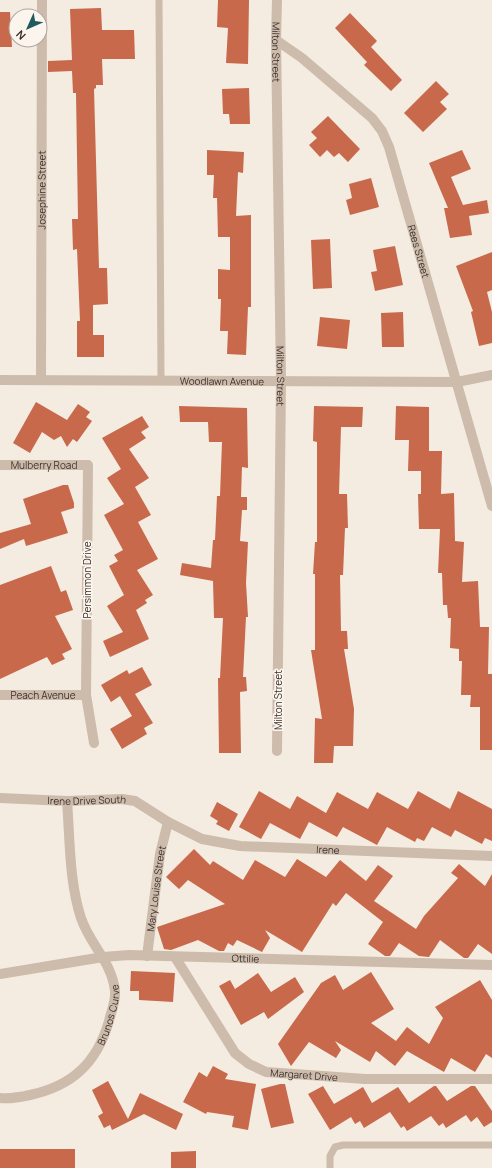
<svg xmlns="http://www.w3.org/2000/svg" width="492" height="1168" font-family="Manrope,sans-serif">
<style>
.building{fill:#c8694b}
.lines{fill:none;stroke-linecap:round;stroke-linejoin:round}
.lane{stroke:#cdbbac;stroke-width:7}
.street{stroke:#cdbbac;stroke-width:10}
.labels{text-anchor:middle;stroke-width:3.5;stroke-linejoin:round;paint-order:stroke}
.street-label{font-size:10px;fill:#3b302b;stroke:#fbf5ee}
</style>
<rect width="100%" height="100%" fill="#f4ebe1"/>
<g class="building">
<path d="M218,0h31l-1,64 -22,-1 2,-35 -11,-1z"/>
<path d="M101,8l1,22h32l1,29h-33l1,26h-7v3l-2,1 5,179h8l1,36 -15,1v30h11v22h-27v-36h3l-3,-72 -4,1 -1,-31h6l-2,-126h-3l-1,-22 -24,1v-11l24,-1 -2,-51z"/>
<path d="M0,12h10l2,35h-12z"/>
<path d="M350,13l27,28 -6,6 31,33 -11,11 -27,-26 3,-3 -32,-34z"/>
<path d="M436,81l13,13 -9,8 7,7 -24,23 -19,-19z"/>
<path d="M249,88l1,36h-20l-1,-10h-6l-1,-25z"/>
<path d="M328,116l32,33 -12,13 -9,-9 -5,4 -7,-7 -7,7 -11,-12 8,-7 -6,-6z"/>
<path d="M207,150l37,2 -1,21 -5,-1 -2,44 15,-1v92h-3l-2,48 -19,-1 1,-23h-8l1,-32h-3v-30l12,1v-33h-12l-1,-39h-4l1,-23h-7z"/>
<path d="M462,150l9,19 -20,8 12,28 24,-5 2,13 -20,3 3,19 -22,3 -6,-30h4l-19,-45z"/>
<path d="M371,178l8,29 -29,8 -4,-15 6,-2 -3,-14z"/>
<path d="M330,239l2,49 -19,1 -2,-49z"/>
<path d="M395,246l8,39 -28,6 -4,-19 6,-1 -4,-21z"/>
<path d="M492,252v38l-5,2 5,20v31l-13,3 -8,-34 2,-1 -17,-45z"/>
<path d="M403,312l1,35h-22l-1,-34z"/>
<path d="M320,317l30,3 -3,29 -30,-3z"/>
<path d="M36,402l31,18 11,-16 12,8 -4,5 6,4 -15,21 -4,-3 -6,8 -6,-11 -7,4 -12,-8 -12,21 -17,-10z"/>
<path d="M179,406l68,2 1,60 -6,-1 -1,30h6v13h-5l-2,31 8,1 -2,41 2,34h-2l-3,60h3l1,14 -7,1 1,61h-22l-1,-75h2l3,-60h-9l-1,-37 -33,-6 2,-12 29,5 2,-28h2l2,-44h3l2,-54h-13l-1,-20h-28z"/>
<path d="M314,406l49,1 -1,20h-21l-2,67h8l1,34h-3l-2,47h-3l1,56h6l1,18h-4l10,60 -1,37h-19l-1,17h-19l1,-45 7,1 -11,-69h4v-76h-2l2,-32h2v-100l-4,-1z"/>
<path d="M396,406l33,1v44h13l-1,43 13,-1 1,48 9,1 -2,40 16,-1 2,46h9l-1,47h4v76h-12v-43h-10l1,-12h-10l1,-34h-3v-12l-9,-1 1,-30h-3l-1,-13h-4l-1,-32h-4l2,-44h-21l-1,-35h3v-23h-13l1,-31h-14z"/>
<path d="M142,416l7,11 -8,5 5,6 -17,11 20,29 -14,9 16,28 -13,7 20,37 -21,11 16,25 -8,5 2,3 -11,7 13,29 -39,18 -7,-16 20,-9 -16,-26 17,-11 -15,-29 9,-5 -4,-6 9,-5 -19,-35 20,-11 -17,-26 14,-9 -19,-31z"/>
<path d="M63,485h5l6,18v5l-13,4 7,21 -42,13 -2,-7 -24,10v-16l31,-9 -8,-25z"/>
<path d="M51,566l10,26 5,-2 7,20 -18,6 17,33 -10,5 3,5 -13,6 -5,-8 -47,22v-94z"/>
<path d="M142,667l10,18 -17,9 18,29 -9,5 3,6 -25,15 -12,-20 22,-13 -12,-20 -9,6 -10,-17 26,-15 2,4z"/>
<path d="M259,791l31,18 7,-13 29,17 11,-21 31,17 9,-17 31,17 10,-18 32,18 8,-18 34,18v32l-7,-3 -3,6 -27,-14 -4,7 -19,-10 -8,14 -7,-3 -2,4 -28,-15 -10,18 -34,-18 -6,10 -28,-15 -9,17 -30,-16 -9,16 -22,-12z"/>
<path d="M217,802l21,12 -9,17 -13,-7 2,-3 -8,-5z"/>
<path d="M194,849l16,16 3,-4 30,19 12,-20 30,17 12,-18 29,18 14,-17 26,21 12,-16 15,11 -19,25 42,28 8,-13 34,-38 -7,-5 8,-9 26,22 7,-12v80l-14,-10 -10,14h-4l-24,-18 -11,17 -10,-1 -20,-13 -9,13h-5l-17,-12 15,-22 -37,-29 -10,13 -3,-3 -31,49 -37,-22 5,8 -8,14 -25,-12 -4,6 -5,-3 -4,8h-5l-21,-11 -27,10 -7,-1 -7,-22 68,-23 -37,-24 -9,9 -13,-12z"/>
<path d="M131,971l44,2 -2,29 -34,-2v-9h-9z"/>
<path d="M371,972l23,37 -23,14 25,18 11,-14 22,17 14,-26 -8,-11 45,-27 12,20v58l-6,-4 -11,18 -24,-14 -7,14 -37,-21 -12,15 -19,-15 -6,11 -35,-21 6,9 -5,8 -27,-16 -18,24 -13,-22 43,-61 14,-8 8,15z"/>
<path d="M258,973l13,19 24,-15 9,15 -36,27 -4,-7 -23,13 -22,-39 11,-6 5,9z"/>
<path d="M213,1066l15,8 -3,5 31,5 -8,46 -16,-3 2,-11 -27,-4 -1,2 -23,-12 16,-30 8,5z"/>
<path d="M108,1081l20,38 12,-26 43,21 -7,16 -32,-16 -32,16 -2,-5 -6,3 -6,-12 5,-3 -11,-23z"/>
<path d="M280,1084h5l9,39 -23,5 -10,-39z"/>
<path d="M323,1086l11,18 29,-17 9,16 26,-16 11,16 25,-17h2l11,15 24,-15h4l17,25v11l-8,5 -7,-10 -6,5 -5,-7 -20,13 -3,-5 -4,3 -8,-10 -24,15 -3,-5 -3,2 -11,-16 -26,16 -4,-7 -5,3 -4,-7 -21,13 -22,-36z"/>
<rect x="0" y="1149" width="75" height="19"/>
<path d="M196,1151v17h-25v-16z"/>
</g>
<g class="lines">
<g class="lane">
<path d="M159,0l2,380"/>
<path d="M330,1168v-12l5,-9 8,-2h149"/>
</g>
<g class="street">
<path id="s1" d="M277,0l-1,40 5,340 -4,371"/>
<path id="s2" d="M276,40l26,18 70,60 10,13 7,16 103,359"/>
<path id="s3" d="M41,379l1,-379"/>
<path id="s4" d="M0,380l457,2 35,-7"/>
<path id="s5" d="M0,465h88l-2,230 8,48"/>
<path id="s6" d="M0,695h86"/>
<path id="s7" d="M0,798l67,3 55,-2 13,2 33,21 34,17 38,7 252,10"/>
<path id="s8" d="M147,956l13,-102 8,-32"/>
<path id="s9" d="M175,957l60,96 14,11 17,8 99,7h127"/>
<path id="s10" d="M0,974l103,-17 26,-2 363,10"/>
<path id="s11" d="M0,1098c9,1 21,-1 30,-3 42,-9 67,-32 79,-74 2,-9 7,-20 6,-30 -3,-29 -25,-46 -34,-73 -12,-37 -11,-79 -14,-117"/>
</g>
</g>
<g class="labels">
<g class="street-label">
<text dy="4" stroke="none"><textPath href="#s1" startOffset="52">Milton Street</textPath></text>
<text dy="4" stroke="none"><textPath href="#s3" startOffset="189">Josephine Street</textPath></text>
<text dy="4" stroke="none"><textPath href="#s2" startOffset="266">Rees Street</textPath></text>
<text dy="4" stroke="none"><textPath href="#s1" startOffset="376">Milton Street</textPath></text>
<text dy="4" stroke="none"><textPath href="#s4" startOffset="222">Woodlawn Avenue</textPath></text>
<text dy="4" stroke="none"><textPath href="#s5" startOffset="44">Mulberry Road</textPath></text>
<text transform="translate(87 580) rotate(-90)" y="4">Persimmon Drive</text>
<text dy="4" stroke="none"><textPath href="#s6" startOffset="43">Peach Avenue</textPath></text>
<text transform="translate(278 700) rotate(-90)" y="4">Milton Street</text>
<text dy="4" stroke="none"><textPath href="#s7" startOffset="87">Irene Drive South</textPath></text>
<text dy="4" stroke="none"><textPath href="#s7" startOffset="339">Irene</textPath></text>
<text dy="4" stroke="none"><textPath href="#s8" startOffset="68">Mary Louise Street</textPath></text>
<text dy="4" stroke="none"><textPath href="#s10" startOffset="247">Ottilie</textPath></text>
<text dy="4" stroke="none"><textPath href="#s11" startOffset="151">Brunos Curve</textPath></text>
<text dy="4" stroke="none"><textPath href="#s9" startOffset="188">Margaret Drive</textPath></text>
</g>
</g>
<g transform="translate(28 28) rotate(225)"><circle r="19" fill="#fbf5ee" stroke="#aea6a0"/>
<path d="M0-3L7 15L0 10L-7 15Z" fill="#1f5a5e"/>
<text y="-6" font-size="11" font-weight="bold" text-anchor="middle" fill="#3b302b">N</text>
</g>
</svg>
